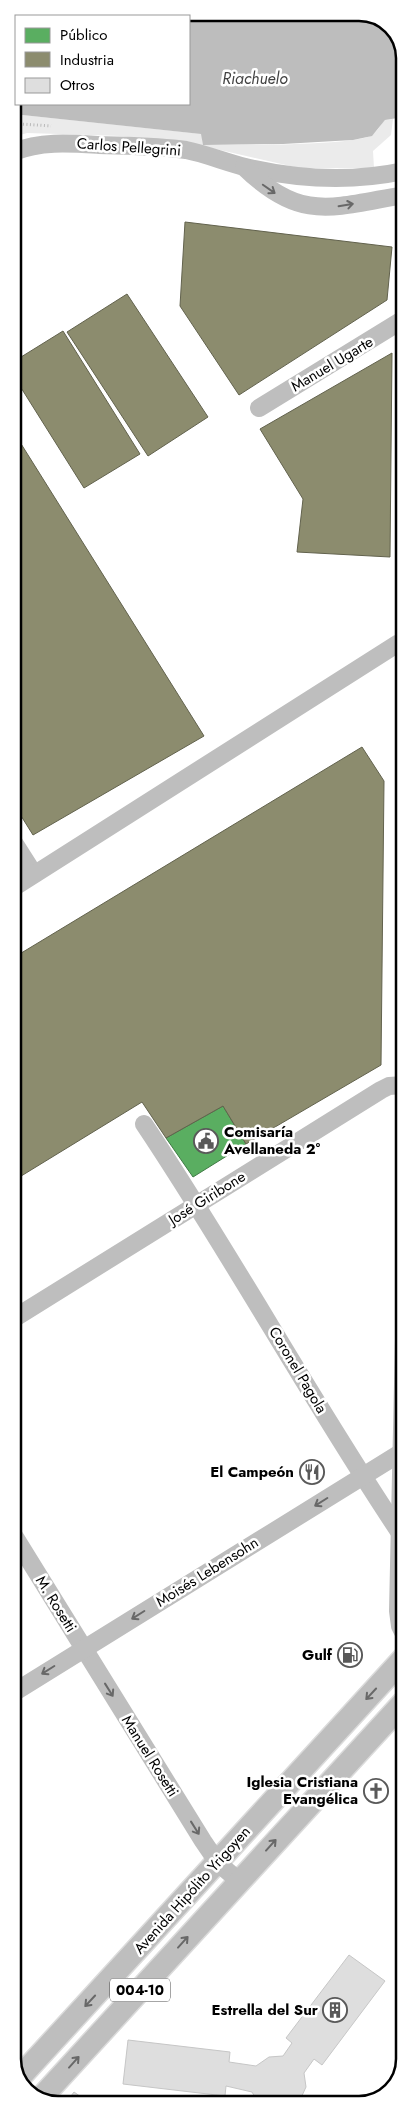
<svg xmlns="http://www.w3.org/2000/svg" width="417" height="2117" font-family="Jost,sans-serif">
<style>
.green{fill:#ebebeb}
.water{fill:#bdbdbd}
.pier{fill:#fff}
.public{fill:#5aae61;stroke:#3f7a44}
.industry{fill:#8c8c6e;stroke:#62624d}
.building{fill:#dedede;stroke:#c6c6c6}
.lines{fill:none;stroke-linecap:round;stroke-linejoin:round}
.major-casing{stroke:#dbdbdb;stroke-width:25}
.path{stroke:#b9b9b9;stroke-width:3;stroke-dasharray:1 2.5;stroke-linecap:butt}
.minor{stroke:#bebebe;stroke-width:18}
.major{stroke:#bebebe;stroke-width:22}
.oneway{stroke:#686868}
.labels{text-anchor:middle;stroke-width:5;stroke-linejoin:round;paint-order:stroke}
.shield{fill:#fff;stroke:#4c4c4c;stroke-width:1}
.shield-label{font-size:14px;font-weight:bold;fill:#000}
.street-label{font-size:15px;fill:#000;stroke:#fff}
.poi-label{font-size:15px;font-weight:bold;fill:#000;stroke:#fff;text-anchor:end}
.water-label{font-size:16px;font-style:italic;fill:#424242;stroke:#fff}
.rim{fill:none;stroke:#000;stroke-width:2.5}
</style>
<rect width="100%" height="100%" fill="#fff"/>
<path class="green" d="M13,114l189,20 1,11c26,0 154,1 169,-10 5,-3 9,-11 13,-15l8,-1 -2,16 -18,16 1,17h-75l-105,-24 -73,-8 -94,-3 -14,4z"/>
<path class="water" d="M59,13h305l27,13 13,26v65l-19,3 -13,16 -19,4 -70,4 -80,1 -2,-11 -188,-20v-56l3,-8v54h173v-88h-139z"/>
<path class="pier" d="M396,36l8,16v68l-9,1z"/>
<path class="public" d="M223,1106l23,38 -53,33 -27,-39z"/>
<g class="industry">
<path d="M185,222l207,25 -5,53 -148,95 -59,-89z"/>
<path d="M127,294l81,123 -60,39 -81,-124z"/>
<path d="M63,331l77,123 -56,34 -71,-113v-13z"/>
<path d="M392,353l-2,204 -93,-5 6,-53 -43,-70z"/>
<path d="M13,431l191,305 -171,99 -20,-32z"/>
<path d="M362,747l22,34 -3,284 -135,79 -23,-38 -57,32 -24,-36 -129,79v-223z"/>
</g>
<g class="building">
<path d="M349,1955l36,26 -63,84 -8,-6 -10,14 2,14 -6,13 2,4h-43l-7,-12 -26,-6 -1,10 -102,-12 5,-44 102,12 -1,10 27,4 13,-9 14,-1 9,-13 -6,-5z"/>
<path d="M74,2092l17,12h-26z"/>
</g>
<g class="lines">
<defs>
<g id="major">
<path d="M19,2078l385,-420"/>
<path d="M41,2098l363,-396"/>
</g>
</defs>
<use href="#major" class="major-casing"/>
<path class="path" d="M13,127l8,-3 30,2"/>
<g class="minor">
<path d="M13,152c28,-11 55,-9 86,-7 29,1 59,1 87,5 20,4 39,12 59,17 51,12 107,15 159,4"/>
<path d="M244,167c57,56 89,40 160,28"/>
<path d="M259,408l145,-89"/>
<path d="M13,841l21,33"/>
<path d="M13,888l384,-244 7,-1"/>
<path d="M144,1124c91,136 169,280 260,415"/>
<path d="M13,1319l368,-229 8,-4 15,-1"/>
<path d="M404,1339l-6,272 2,15 4,8"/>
<path d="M13,1534l190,307 15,22 21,18"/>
<path d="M13,1693l389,-241"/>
</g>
<use href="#major" class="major"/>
</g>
<defs><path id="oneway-shaft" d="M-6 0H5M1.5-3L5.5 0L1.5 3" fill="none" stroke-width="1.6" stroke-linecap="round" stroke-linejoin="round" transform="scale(1.25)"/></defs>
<g class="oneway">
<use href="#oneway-shaft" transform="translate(269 189) rotate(35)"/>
<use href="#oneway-shaft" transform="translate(346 205) rotate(-9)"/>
<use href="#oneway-shaft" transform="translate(321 1502) rotate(148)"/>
<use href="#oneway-shaft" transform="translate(138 1615) rotate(148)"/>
<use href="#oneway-shaft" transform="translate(48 1670) rotate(148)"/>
<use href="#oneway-shaft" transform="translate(109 1690) rotate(58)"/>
<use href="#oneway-shaft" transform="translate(371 1694) rotate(133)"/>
<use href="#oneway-shaft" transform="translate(195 1828) rotate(58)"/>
<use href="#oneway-shaft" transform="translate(271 1845) rotate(-48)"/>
<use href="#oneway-shaft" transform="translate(183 1942) rotate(-48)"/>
<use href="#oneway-shaft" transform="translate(90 2001) rotate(133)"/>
<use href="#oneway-shaft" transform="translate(74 2062) rotate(-48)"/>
</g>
<defs>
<symbol id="civic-ring" viewBox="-11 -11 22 22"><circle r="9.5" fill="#fff" stroke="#595959" stroke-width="1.5"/><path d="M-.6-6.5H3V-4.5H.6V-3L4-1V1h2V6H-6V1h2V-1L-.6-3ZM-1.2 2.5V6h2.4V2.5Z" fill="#595959"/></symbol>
<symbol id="restaurant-ring" viewBox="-11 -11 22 22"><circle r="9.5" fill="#fff" stroke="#595959" stroke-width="1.5"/><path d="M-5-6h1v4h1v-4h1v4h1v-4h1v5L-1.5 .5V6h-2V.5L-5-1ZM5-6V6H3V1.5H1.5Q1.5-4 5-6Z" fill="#595959"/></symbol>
<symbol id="fuel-ring" viewBox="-11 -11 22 22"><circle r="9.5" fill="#fff" stroke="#595959" stroke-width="1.5"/><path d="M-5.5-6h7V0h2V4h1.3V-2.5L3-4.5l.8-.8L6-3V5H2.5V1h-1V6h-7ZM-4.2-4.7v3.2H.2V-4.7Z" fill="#595959"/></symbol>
<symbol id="church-ring" viewBox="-11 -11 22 22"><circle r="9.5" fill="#fff" stroke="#595959" stroke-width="1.5"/><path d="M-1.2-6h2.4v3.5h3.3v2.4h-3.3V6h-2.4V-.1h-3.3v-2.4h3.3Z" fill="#595959"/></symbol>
<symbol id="building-ring" viewBox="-11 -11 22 22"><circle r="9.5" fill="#fff" stroke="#595959" stroke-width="1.5"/><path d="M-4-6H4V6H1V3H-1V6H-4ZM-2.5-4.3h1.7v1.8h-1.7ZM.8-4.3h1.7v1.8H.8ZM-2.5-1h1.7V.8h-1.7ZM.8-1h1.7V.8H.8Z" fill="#595959"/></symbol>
</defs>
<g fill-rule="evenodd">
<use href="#civic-ring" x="192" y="1127" width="28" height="28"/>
<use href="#restaurant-ring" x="298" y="1458" width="28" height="28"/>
<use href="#fuel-ring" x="336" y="1641" width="28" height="28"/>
<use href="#church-ring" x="362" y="1777" width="28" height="28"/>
<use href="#building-ring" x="321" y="1996" width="28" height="28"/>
</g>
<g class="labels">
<rect class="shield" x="110" y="1978.5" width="60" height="23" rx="4"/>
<g class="shield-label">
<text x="140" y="1995">004-10</text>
</g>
<g class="street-label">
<text transform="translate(129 147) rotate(4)" y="5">Carlos Pellegrini</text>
<text transform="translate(332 364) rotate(-31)" y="5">Manuel Ugarte</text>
<text transform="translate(207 1198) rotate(-32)" y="5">José Giribone</text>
<text transform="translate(298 1370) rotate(59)" y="5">Coronel Pagola</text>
<text transform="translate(207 1572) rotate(-32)" y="5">Moisés Lebensohn</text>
<text transform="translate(56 1604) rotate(58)" y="5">M. Rosetti</text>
<text transform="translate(150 1756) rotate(58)" y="5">Manuel Rosetti</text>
<text transform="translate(192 1890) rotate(-48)" y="5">Avenida Hipólito Yrigoyen</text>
</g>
<g class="poi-label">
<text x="224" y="1137" text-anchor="start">Comisaría<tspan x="224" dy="17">Avellaneda 2°</tspan></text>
<text x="294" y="1477">El Campeón</text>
<text x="332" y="1660">Gulf</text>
<text x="358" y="1787">Iglesia Cristiana<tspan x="358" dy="17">Evangélica</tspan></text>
<text x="318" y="2015">Estrella del Sur</text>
</g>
<g class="water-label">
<text x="255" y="84">Riachuelo</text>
</g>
</g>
<path d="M0 0H417V2117H0ZM58 21H359A37 37 0 0 1 396 58V2059A37 37 0 0 1 359 2096H58A37 37 0 0 1 21 2059V58A37 37 0 0 1 58 21Z" fill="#fff" fill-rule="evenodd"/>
<path class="rim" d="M58 21H359A37 37 0 0 1 396 58V2059A37 37 0 0 1 359 2096H58A37 37 0 0 1 21 2059V58A37 37 0 0 1 58 21Z"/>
<rect x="15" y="15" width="175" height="90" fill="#ffffff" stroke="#999999"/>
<rect x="25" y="28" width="25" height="15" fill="#5aae61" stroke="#999999"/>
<text x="60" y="40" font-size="15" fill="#000000">Público</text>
<rect x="25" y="52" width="25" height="15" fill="#8c8c6e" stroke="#999999"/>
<text x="60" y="65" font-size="15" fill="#000000">Industria</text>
<rect x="25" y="78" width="25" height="15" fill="#dedede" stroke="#999999"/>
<text x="60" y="90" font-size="15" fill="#000000">Otros</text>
</svg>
